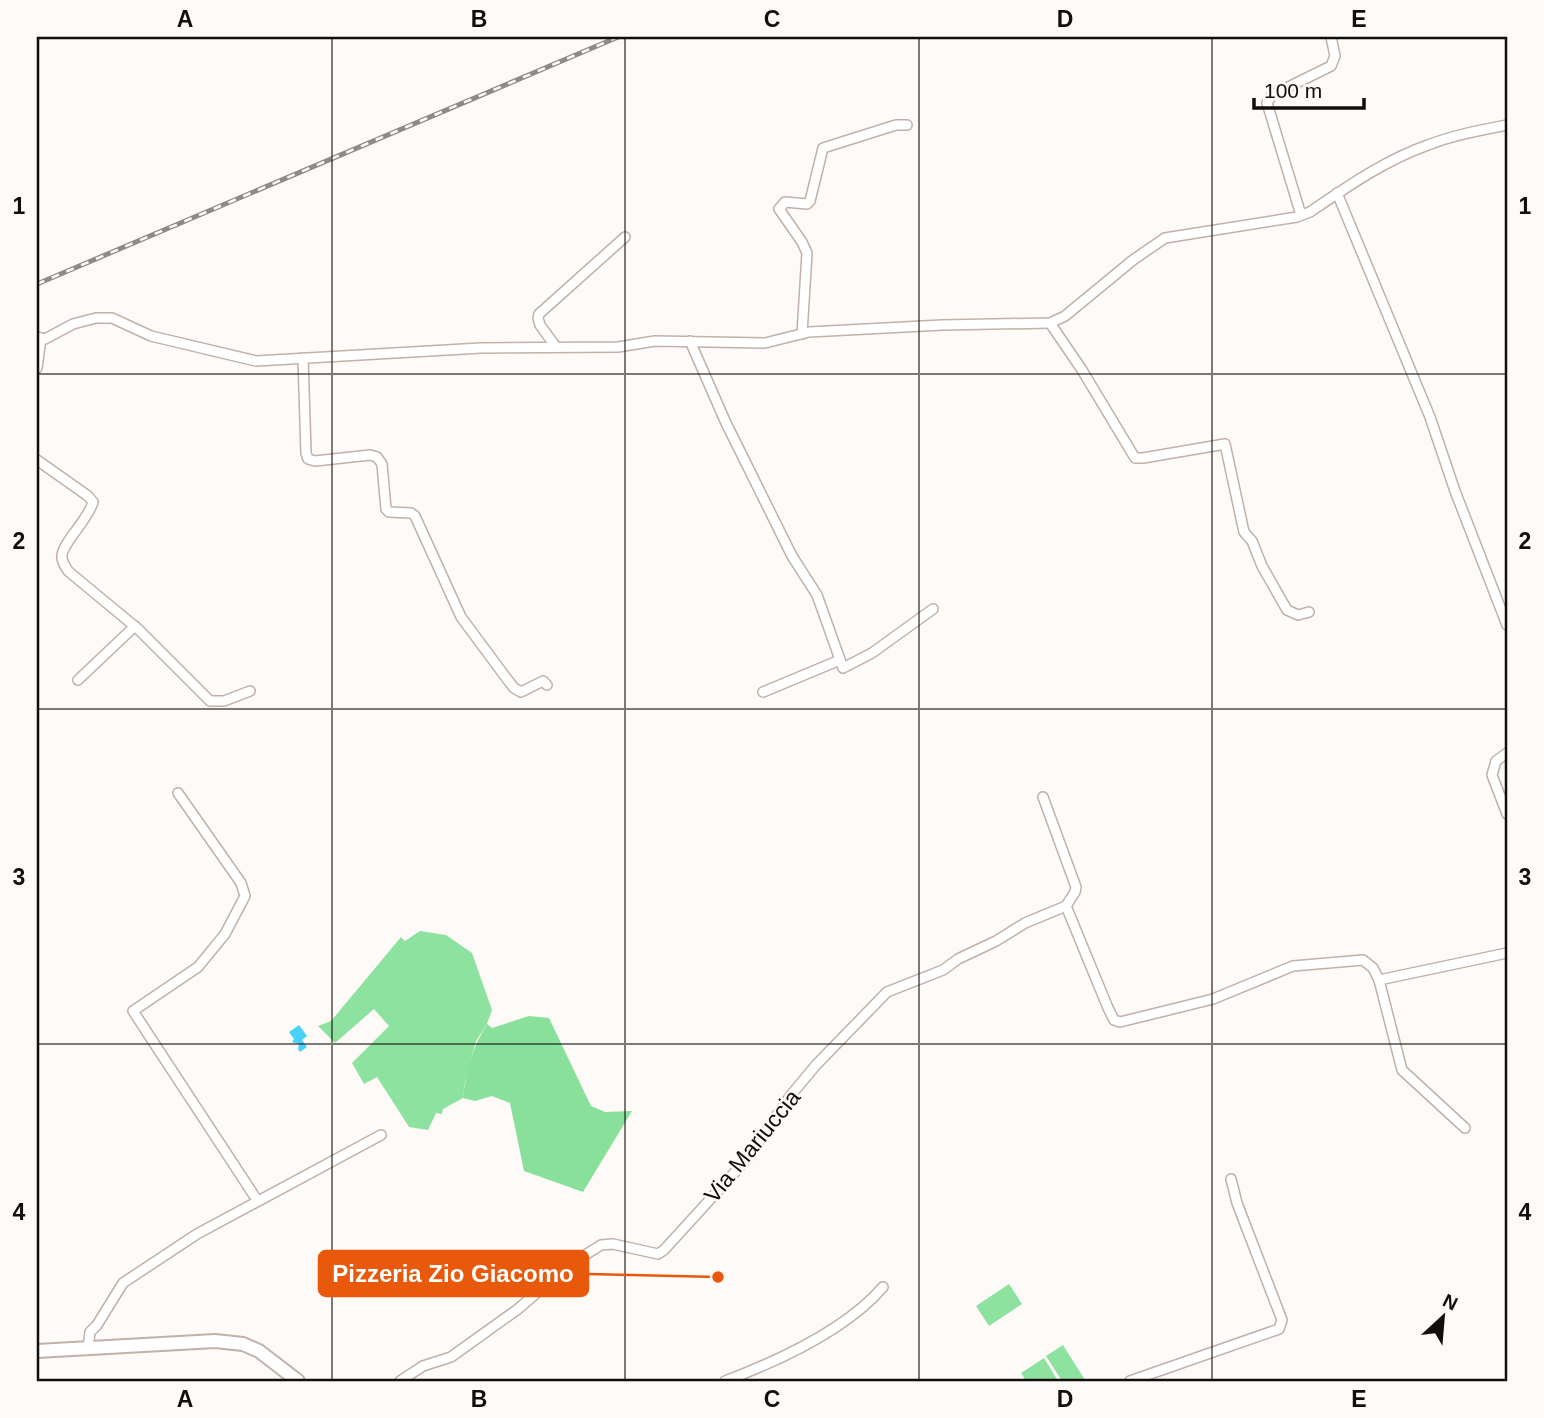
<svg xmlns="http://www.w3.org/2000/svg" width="1544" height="1418" font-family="Arial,sans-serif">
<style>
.green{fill:#8de29f}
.forest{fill:#88e09b}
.water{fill:#49d3fa}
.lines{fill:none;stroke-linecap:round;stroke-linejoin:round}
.minor-casing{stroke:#c1b1a8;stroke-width:12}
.secondary-casing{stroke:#c1b1a8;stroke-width:16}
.minor{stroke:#fff;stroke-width:9}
.secondary{stroke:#fff;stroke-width:12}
.rail-casing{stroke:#8e8a87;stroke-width:5}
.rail{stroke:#fdfaf7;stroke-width:2.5;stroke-dasharray:8;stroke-linecap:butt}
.grid{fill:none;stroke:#130e0b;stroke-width:2;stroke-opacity:0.55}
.labels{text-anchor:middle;stroke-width:5;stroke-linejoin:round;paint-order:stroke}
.street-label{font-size:23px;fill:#130e0b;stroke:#fdfaf7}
.leader{fill:none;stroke:#e8590c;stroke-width:2.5}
.callout-dot{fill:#e8590c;stroke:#fdfaf7;stroke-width:2.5}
.callout{fill:#e8590c;stroke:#e8590c;stroke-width:2.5}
.callout-label{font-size:24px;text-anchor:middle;font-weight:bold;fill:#fff}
.neatline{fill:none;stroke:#130e0b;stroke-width:2.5}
.grid-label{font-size:23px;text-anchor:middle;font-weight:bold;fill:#130e0b}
</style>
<rect width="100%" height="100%" fill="#fdfaf7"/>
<g class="green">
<path d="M420,931l26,4 26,18 20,57 -5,14 -11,17 -11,41 -2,16 -20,11 -1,5 -6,-1 -8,17 -19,-3 -32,-50 -13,7 -12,-21 37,-37 -15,-17 -39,34 -17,-17 13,-5 70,-84 4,4z"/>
<path d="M1009,1284l13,20 -33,22 -13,-20z"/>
<path d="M1063,1345l22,35 -3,1h-20l-16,-25z"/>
<path d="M1044,1358l14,23h-32l-5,-8z"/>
</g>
<path class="forest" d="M529,1016l20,2 42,88 14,6 27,-1 -49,81 -59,-21 -14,-68 -18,-7 -17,5 -12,-3c3,-27 10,-52 24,-74l5,4z"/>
<path class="water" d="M299,1025l8,11 -5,4 5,7 -7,5 -2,-3 1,-5 -7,-2 2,-3 -5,-7z"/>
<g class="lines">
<defs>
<g id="minor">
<path d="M1337,193l93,224 25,74 52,134"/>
<path d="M1301,215l-34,-112 5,-8 59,-29 4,-10 -4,-19"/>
<path d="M1050,323l32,47 53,88h8l82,-14 19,88 8,9 10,25 25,44 11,5 11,-3"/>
<path d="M802,334l5,-81 -5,-11 -23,-33 6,-7 22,2 3,-3 13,-53 73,-23h11"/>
<path d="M37,337l8,2 28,-15 23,-6h16l39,18 105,25 225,-13 137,-1 37,-6 110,2 44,-11 133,-7 108,-2 15,-7 68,-56 32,-22 132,-21 13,-5c37,-25 75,-52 118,-67 26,-10 53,-15 79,-20"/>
<path d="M690,341l36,82 66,133 25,39 26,73 29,-15 61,-44"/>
<path d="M556,347l-16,-22 -2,-7 1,-4 86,-77"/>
<path d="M303,358l3,95 2,6 7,2 55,-6 7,2 5,7 4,45 3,3 22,1 4,3 46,101 43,58 10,13 7,4 22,-11 4,4"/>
<path d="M37,368l4,-30"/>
<path d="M37,460l51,36 5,6c-5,18 -29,39 -31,53 -1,6 3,11 6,16l70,58 72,72h14l26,-10"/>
<path d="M78,680l57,-54"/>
<path d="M763,692l77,-32"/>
<path d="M1507,753l-11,8 -4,14 15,39"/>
<path d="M178,793l63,90 4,13 -20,38 -27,33 -65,44 124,189"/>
<path d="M1066,906l42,102 6,12 6,2 93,-23 80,-33 70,-6 10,8 6,12 128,-27"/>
<path d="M1379,980l23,90 63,58"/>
<path d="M88,1348l2,-16 7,-7 26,-42 74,-49 184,-99"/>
<path d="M400,1381l23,-15 28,-9 67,-48 51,-44 32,-20 12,-1 45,10 6,-4 82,-90 45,-65 25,-30 71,-73 56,-22 15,-11 38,-18 29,-18 41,-17 9,-14 1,-5 -33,-90"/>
<path d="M725,1381c53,-20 121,-51 158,-94"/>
<path d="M1130,1381l149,-52 3,-9 -45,-117 -6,-24"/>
</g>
<path id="secondary" d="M37,1351l178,-10 28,3 16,7 39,30"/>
</defs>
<use href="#minor" class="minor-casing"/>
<use href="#secondary" class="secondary-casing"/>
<use href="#minor" class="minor"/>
<use href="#secondary" class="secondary"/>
<defs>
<path id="rail" d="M37,284l581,-247"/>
</defs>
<use href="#rail" class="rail-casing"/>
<use href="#rail" class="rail"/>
</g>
<path class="grid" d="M332,37v1344M625,37v1344M919,37v1344M1212,37v1344M37,374h1470M37,709h1470M37,1044h1470"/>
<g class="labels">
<g class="street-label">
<text transform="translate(752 1146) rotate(-51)" y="8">Via Mariuccia</text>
</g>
</g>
<path class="leader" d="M718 1277L588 1274"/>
<circle class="callout-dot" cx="718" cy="1277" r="7"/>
<rect class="callout" x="319" y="1251" width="269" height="45" rx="7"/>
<g class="callout-label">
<text x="453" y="1282">Pizzeria Zio Giacomo</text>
</g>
<rect width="1544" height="1418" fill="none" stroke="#fdfaf7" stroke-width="77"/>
<g transform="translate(1443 1317) rotate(26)" stroke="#fdfaf7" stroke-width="5" paint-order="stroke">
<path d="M0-5L12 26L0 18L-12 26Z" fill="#130e0b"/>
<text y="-10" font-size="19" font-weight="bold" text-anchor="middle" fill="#130e0b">N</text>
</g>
<path d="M1254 98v10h110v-10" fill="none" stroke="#130e0b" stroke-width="3.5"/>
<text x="1264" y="98" font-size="21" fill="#130e0b" stroke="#fdfaf7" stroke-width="5" paint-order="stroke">100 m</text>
<rect x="38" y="38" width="1468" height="1342" class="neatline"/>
<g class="grid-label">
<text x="185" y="27">A</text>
<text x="479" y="27">B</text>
<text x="772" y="27">C</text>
<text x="1065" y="27">D</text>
<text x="1359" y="27">E</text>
<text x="19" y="214">1</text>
<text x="1525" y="214">1</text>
<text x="19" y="549">2</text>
<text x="1525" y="549">2</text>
<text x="19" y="885">3</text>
<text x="1525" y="885">3</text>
<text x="19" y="1220">4</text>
<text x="1525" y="1220">4</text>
<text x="185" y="1407">A</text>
<text x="479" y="1407">B</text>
<text x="772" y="1407">C</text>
<text x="1065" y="1407">D</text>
<text x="1359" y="1407">E</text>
</g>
</svg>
